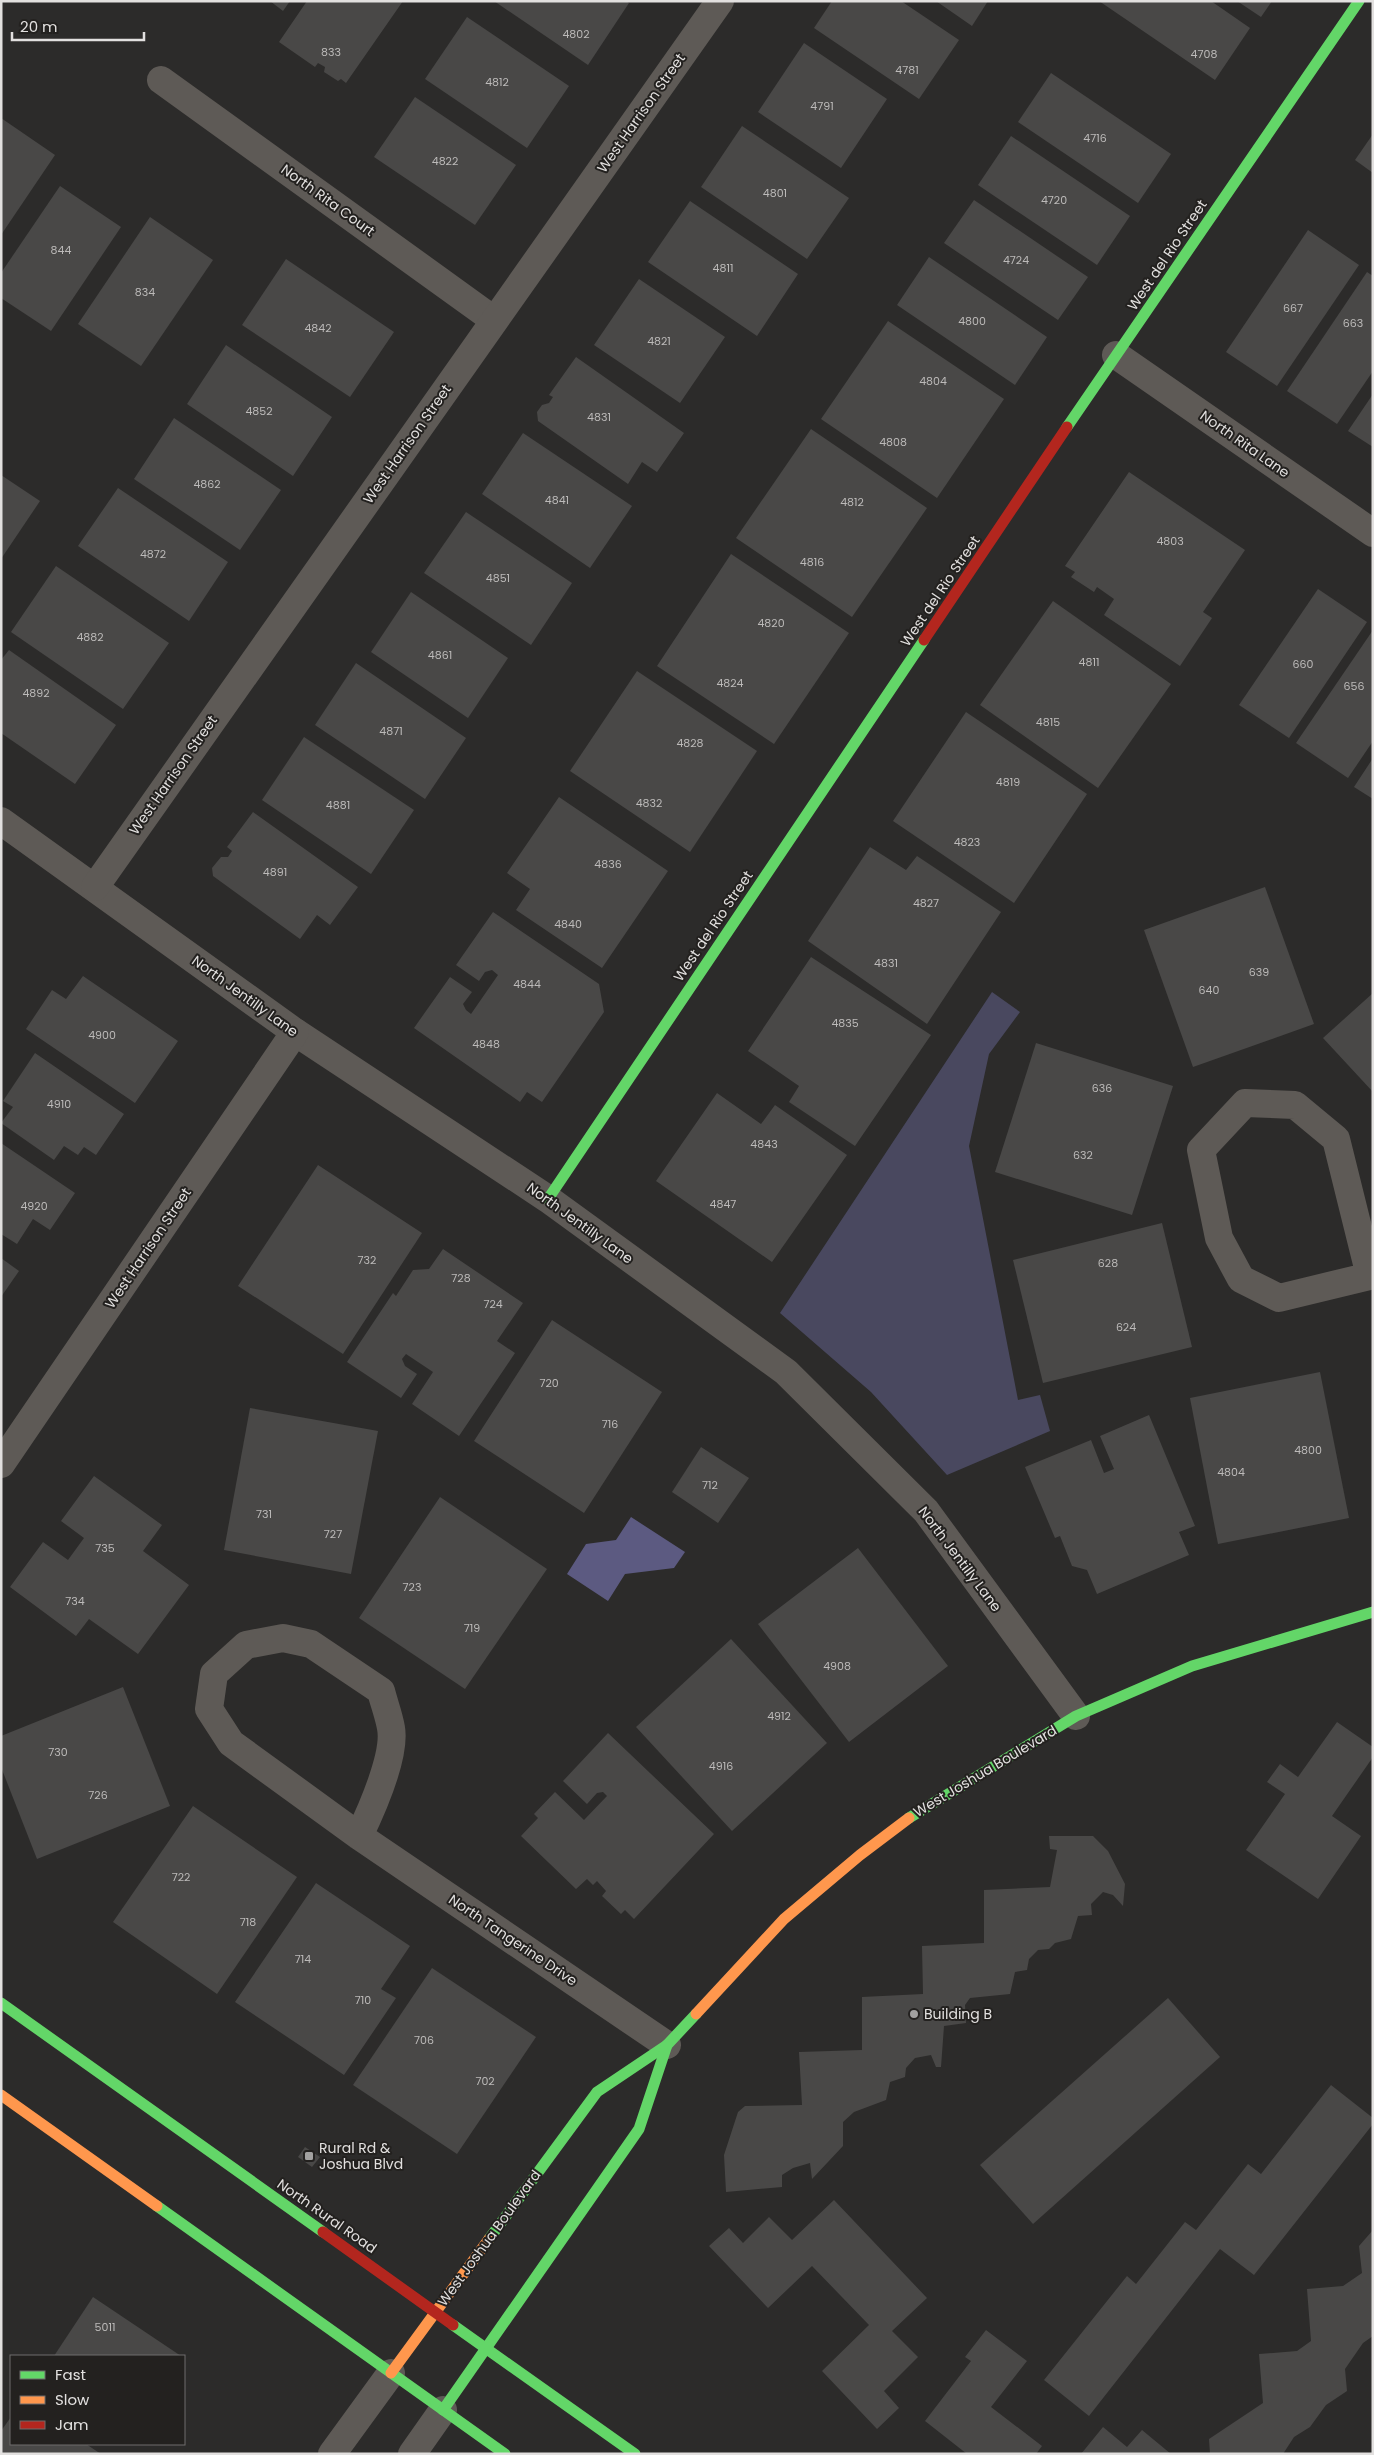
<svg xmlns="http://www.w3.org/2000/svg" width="1374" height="2455" font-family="Poppins,sans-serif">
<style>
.green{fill:#49485f}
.water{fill:#5c5a81}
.building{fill:#494847}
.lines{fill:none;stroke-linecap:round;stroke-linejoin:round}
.street{stroke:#5e5a56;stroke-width:28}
.fast{stroke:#63d668;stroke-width:11}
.slow{stroke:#ff974d;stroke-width:11}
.jam{stroke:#b3261e;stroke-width:11}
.poi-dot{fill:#a2a1a0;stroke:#23211f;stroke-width:2}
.labels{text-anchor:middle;stroke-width:4;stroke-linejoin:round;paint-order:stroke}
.number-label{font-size:11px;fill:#bcbab9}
.street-label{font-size:14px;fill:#e2e0df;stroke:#23211f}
.poi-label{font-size:14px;fill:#e2e0df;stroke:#23211f;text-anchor:start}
</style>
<rect width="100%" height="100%" fill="#2c2b2a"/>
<path class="green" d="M992,992l28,20 -31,42 -20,92 49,254 22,-5 10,36 -103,44 -76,-83 -91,-79z"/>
<path class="water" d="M631,1517l54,35 -11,16 -49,6 -17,27 -41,-27 19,-30 30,-4z"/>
<g class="building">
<path d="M270,1h20l-7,10z"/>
<path d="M307,1h96l-57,82 -5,-4 -3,2 -14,-9 1,-5 -7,-4 -3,4 -36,-25z"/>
<path d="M494,1h132l3,2 -41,62z"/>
<path d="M832,1h69l58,39 -40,59 -105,-71z"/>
<path d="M936,1h52l-16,25z"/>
<path d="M1099,1h112l39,27 -35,52z"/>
<path d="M1237,1h35l-11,16z"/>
<path d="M467,17l102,69 -42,62 -102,-69z"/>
<path d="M804,43l83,56 -46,69 -83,-56z"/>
<path d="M1051,73l120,81 -33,49 -120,-81z"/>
<path d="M415,97l101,68 -41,60 -101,-68z"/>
<path d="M1,118l54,37 -54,80z"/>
<path d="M742,126l107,72 -42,61 -106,-72z"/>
<path d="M1373,134v39l-18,-13z"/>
<path d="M1011,136l119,80 -33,49 -119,-80z"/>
<path d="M60,186l61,41 -70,104 -50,-33v-25z"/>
<path d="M974,200l114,77 -30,43 -114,-77z"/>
<path d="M690,201l108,73 -41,62 -109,-74z"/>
<path d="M150,217l63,43 -72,106 -63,-42z"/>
<path d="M1308,230l51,35 -82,121 -51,-34z"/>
<path d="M929,257l118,80 -32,48 -118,-80z"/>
<path d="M286,259l108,73 -44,65 -108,-72z"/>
<path d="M1367,272l6,4v95l-36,53 -50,-33z"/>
<path d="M639,279l86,58 -45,66 -86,-58z"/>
<path d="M888,321l116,78 -67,99 -116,-79z"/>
<path d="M226,345l106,72 -39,59 -106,-72z"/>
<path d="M576,357l108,76 -27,39 -15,-10 -14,22 -90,-63 -1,-9 5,-7 7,-2 4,-6 -4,-2z"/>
<path d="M1373,394v53l-25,-16z"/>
<path d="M174,418l107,72 -41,60 -106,-71z"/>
<path d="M811,429l116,79 -75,109 -116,-79z"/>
<path d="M523,433l109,73 -42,62 -108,-74z"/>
<path d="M1129,472l116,78 -42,62 9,6 -32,48 -76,-51 10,-16 -17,-12 -3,5 -23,-15 4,-5 -10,-6z"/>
<path d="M1,475l39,26 -39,58z"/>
<path d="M118,488l110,74 -39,59 -111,-75z"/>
<path d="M466,512l106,71 -41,62 -107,-72z"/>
<path d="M731,554l118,79 -75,111 -117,-78z"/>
<path d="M56,566l113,77 -46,66 -112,-77z"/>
<path d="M1318,589l49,33 -78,116 -50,-33z"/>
<path d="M411,592l97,66 -40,60 -97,-66z"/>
<path d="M1053,601l118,83 -73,104 -118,-83z"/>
<path d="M1373,630v111l-25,37 -52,-35z"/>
<path d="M9,650l107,75 -41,59 -74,-51v-73z"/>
<path d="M356,663l110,75 -41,61 -110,-74z"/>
<path d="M637,671l120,80 -67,101 -120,-81z"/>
<path d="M966,712l121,82 -73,109 -121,-82z"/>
<path d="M304,737l110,73 -43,64 -109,-74z"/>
<path d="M1373,758v41l-19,-12z"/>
<path d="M559,797l109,74 -66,97 -86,-58 14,-21 -23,-16z"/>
<path d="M253,812l105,75 -28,38 -13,-10 -17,24 -87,-63 -1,-8 9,-11h7l4,-6 -5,-4z"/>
<path d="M870,847l36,23 11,-14 84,56 -74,112 -119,-83z"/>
<path d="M1265,887l49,137 -121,43 -49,-137z"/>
<path d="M493,912l106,72 5,28 -62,90 -15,-10 -7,10 -106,-74 36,-51 22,15 -9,12 3,6 5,4 27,-39 -6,-5 -7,2 -6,9 -23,-16z"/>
<path d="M811,957l120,78 -76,111 -66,-44 10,-16 -51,-35z"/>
<path d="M83,976l95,65 -43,62 -109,-74 26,-39 14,9z"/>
<path d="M1373,993v99l-50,-54z"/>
<path d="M1036,1043l137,43 -41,129 -137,-43z"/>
<path d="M35,1053l89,61 -28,41 -12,-8 -6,8 -14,-9 -10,14 -53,-37 12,-16 -10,-6z"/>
<path d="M717,1093l44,31 14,-19 72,50 -75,107 -116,-81z"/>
<path d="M1,1143l74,50 -25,37 -17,-11 -16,25 -16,-10z"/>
<path d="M318,1165l104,68 -79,121 -105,-68z"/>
<path d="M1162,1223l30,124 -149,36 -30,-123z"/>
<path d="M443,1249l80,54 -26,38 18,12 -56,83 -47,-32 21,-32 -27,-18 -4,5 3,7 12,8 -16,24 -54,-36 46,-69 3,3 17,-26 16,-1z"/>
<path d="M1,1258l18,13 -18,26z"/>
<path d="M552,1320l110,72 -78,121 -110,-72z"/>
<path d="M1320,1372l29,146 -131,26 -28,-146z"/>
<path d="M250,1408l128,23 -27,143 -127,-24z"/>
<path d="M1149,1415l46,111 -16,6 10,23 -92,39 -10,-24 -15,-4 -12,-30 -5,2 -30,-71 66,-27 13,33 10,-4 -14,-33z"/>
<path d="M701,1447l48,31 -31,45 -46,-31z"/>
<path d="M94,1476l68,49 -19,26 46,34 -51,69 -49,-35 -13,17 -66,-49 33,-45 25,18 16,-22 -23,-17z"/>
<path d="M440,1497l107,72 -82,120 -106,-71z"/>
<path d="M858,1548l90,118 -99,76 -91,-118z"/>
<path d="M731,1639l96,104 -95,88 -96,-104z"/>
<path d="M123,1687l47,119 -133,53 -36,-92v-31z"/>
<path d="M1337,1722l36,25v10l-41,59 29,20 -43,63 -72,-49 39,-56 -18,-12 13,-18 18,13z"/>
<path d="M608,1733l106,101 -80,85 -9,-9 -4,4 -19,-18 4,-5 -9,-10 -4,4 -6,-6 -11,10 -55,-53 17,-18 -4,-4 21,-22 29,28 23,-24 -4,-4 -6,1 -10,11 -24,-23z"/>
<path d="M193,1806l104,71 -80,117 -104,-72z"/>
<path d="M1049,1836h44l15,15 17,33 -2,22 -10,-11 -10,-3 -12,12 1,11 -14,1 -7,23 -16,4 -6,6 -11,1 -9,9 -2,11 -12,2 -5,22 -40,4 -5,7 1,18 -22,3 -3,41h-5l-5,-12 -16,3 -9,10 -1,9 -15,5 -4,18 -32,12 -11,10v24l-31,33 -2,-16 -17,5 -11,7v12l-56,5 -2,-37 14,-43 7,-6 57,-1 -3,-53 63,-2v-53l61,-3 -1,-48 62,-3v-53l66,-3 7,-37 -7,-1z"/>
<path d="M316,1883l94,63 -29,43 15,9 -52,77 -109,-73z"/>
<path d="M432,1968l104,69 -79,117 -104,-69z"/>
<path d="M1168,1998l52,59 -187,167 -53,-59z"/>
<path d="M1331,2085l42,33v6l-119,151 -34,-26 -131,167 -45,-36 83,-104 9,8 49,-62 11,8 52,-66 13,10z"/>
<path d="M305,2147l15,10 -8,10 -14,-10z"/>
<path d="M834,2200l93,98 -35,33 26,26 -34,34 15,17 -22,21 -55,-58 47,-46 -57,-59 -44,42 -59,-62 20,-18 14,15 26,-26 23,23z"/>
<path d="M1373,2230v106l-10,7 -18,26 2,22 -21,14 -16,22 -16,10 -11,17h-73l-1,-15 54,-36 -4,-49 38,-3 14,-10 -4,-52 36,-3 19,-13 -3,-27z"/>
<path d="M93,2297l88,59h-127z"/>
<path d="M986,2330l41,31 -36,46 51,39 -6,8h-69l-42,-33 46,-60 -6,-4z"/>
<path d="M11,2417v27h75l15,10h-100v-23z"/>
<path d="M1103,2427l24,20 15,-17 29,24h-90z"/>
</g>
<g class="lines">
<g class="street">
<path d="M161,80l333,240"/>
<path d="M1116,355l257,178"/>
<path d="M1,821l294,211 253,167 238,173 140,139 150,205"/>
<path d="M95,887l625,-886"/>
<path d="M1245,1103l50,2 41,34 34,137 -91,22 -38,-19 -22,-41 -18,-88z"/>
<path d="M1,1464l294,-432"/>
<path d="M359,1836c12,-25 37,-81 32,-108 -2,-12 -7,-25 -10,-37l-70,-47 -28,-6 -37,7 -32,29 -5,35 22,34 128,93 308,209"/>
<path d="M332,2454l59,-81"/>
<path d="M412,2454l31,-44"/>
</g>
<g class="fast">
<path d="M1067,427l292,-426"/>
<path d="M548,1199l376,-559"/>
<path d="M909,1818l167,-102 116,-50 181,-54"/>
<path d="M1,2003l322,229"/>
<path d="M157,2206l348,248"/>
<path d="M489,2239l108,-147 70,-47 29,-31"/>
<path d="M453,2325l182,129"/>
<path d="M443,2410l196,-281 28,-84"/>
</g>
<g class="slow">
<path d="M696,2014l88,-95 76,-64 49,-37"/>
<path d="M1,2095l156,111"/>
<path d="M391,2373l98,-134"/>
</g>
<g class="jam">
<path d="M924,640l143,-213"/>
<path d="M323,2232l130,93"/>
</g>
</g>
<g class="poi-dot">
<circle cx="914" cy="2014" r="5"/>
<rect x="304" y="2151" width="10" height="10" rx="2.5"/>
</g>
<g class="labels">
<g class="number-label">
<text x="576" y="38">4802</text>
<text x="331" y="56">833</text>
<text x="1204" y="58">4708</text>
<text x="907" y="74">4781</text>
<text x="497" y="86">4812</text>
<text x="822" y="110">4791</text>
<text x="1095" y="142">4716</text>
<text x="445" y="165">4822</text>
<text x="775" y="197">4801</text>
<text x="1054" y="204">4720</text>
<text x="61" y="254">844</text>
<text x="1016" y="264">4724</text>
<text x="723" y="272">4811</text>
<text x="145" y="296">834</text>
<text x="1293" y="312">667</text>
<text x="972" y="325">4800</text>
<text x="1353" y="327">663</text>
<text x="318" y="332">4842</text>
<text x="659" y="345">4821</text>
<text x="933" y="385">4804</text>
<text x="259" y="415">4852</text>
<text x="599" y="421">4831</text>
<text x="893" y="446">4808</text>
<text x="207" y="488">4862</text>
<text x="557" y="504">4841</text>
<text x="852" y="506">4812</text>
<text x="1170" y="545">4803</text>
<text x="153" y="558">4872</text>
<text x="812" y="566">4816</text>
<text x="498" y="582">4851</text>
<text x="771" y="627">4820</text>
<text x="90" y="641">4882</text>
<text x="440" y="659">4861</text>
<text x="1089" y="666">4811</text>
<text x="1303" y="668">660</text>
<text x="730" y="687">4824</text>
<text x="1354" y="690">656</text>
<text x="36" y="697">4892</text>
<text x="1048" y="726">4815</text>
<text x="391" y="735">4871</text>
<text x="690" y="747">4828</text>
<text x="1008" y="786">4819</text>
<text x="649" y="807">4832</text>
<text x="338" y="809">4881</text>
<text x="967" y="846">4823</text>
<text x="608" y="868">4836</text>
<text x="275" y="876">4891</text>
<text x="926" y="907">4827</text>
<text x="568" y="928">4840</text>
<text x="886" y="967">4831</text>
<text x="1259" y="976">639</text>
<text x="527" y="988">4844</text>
<text x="1209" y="994">640</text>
<text x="845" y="1027">4835</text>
<text x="102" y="1039">4900</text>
<text x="486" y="1048">4848</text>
<text x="1102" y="1092">636</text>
<text x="59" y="1108">4910</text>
<text x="764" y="1148">4843</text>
<text x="1083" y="1159">632</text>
<text x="723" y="1208">4847</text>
<text x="34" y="1210">4920</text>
<text x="367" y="1264">732</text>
<text x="1108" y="1267">628</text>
<text x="461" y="1282">728</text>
<text x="493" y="1308">724</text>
<text x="1126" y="1331">624</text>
<text x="549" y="1387">720</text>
<text x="610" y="1428">716</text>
<text x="1308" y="1454">4800</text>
<text x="1231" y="1476">4804</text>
<text x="710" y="1489">712</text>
<text x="264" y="1518">731</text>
<text x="333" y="1538">727</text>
<text x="105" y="1552">735</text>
<text x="412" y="1591">723</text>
<text x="75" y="1605">734</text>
<text x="472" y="1632">719</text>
<text x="837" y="1670">4908</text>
<text x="779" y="1720">4912</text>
<text x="58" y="1756">730</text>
<text x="721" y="1770">4916</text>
<text x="98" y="1799">726</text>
<text x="181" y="1881">722</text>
<text x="248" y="1926">718</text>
<text x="303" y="1963">714</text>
<text x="363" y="2004">710</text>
<text x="424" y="2044">706</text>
<text x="485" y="2085">702</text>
<text x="105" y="2331">5011</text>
</g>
<g class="street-label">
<text transform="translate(641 113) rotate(-55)" y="5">West Harrison Street</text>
<text transform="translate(328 200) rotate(36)" y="5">North Rita Court</text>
<text transform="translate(1167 255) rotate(-56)" y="5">West del Rio Street</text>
<text transform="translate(407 444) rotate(-55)" y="5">West Harrison Street</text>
<text transform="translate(1245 444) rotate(35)" y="5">North Rita Lane</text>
<text transform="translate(940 591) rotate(-56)" y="5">West del Rio Street</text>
<text transform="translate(173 775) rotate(-55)" y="5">West Harrison Street</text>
<text transform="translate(713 926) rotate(-56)" y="5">West del Rio Street</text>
<text transform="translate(245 996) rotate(36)" y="5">North Jentilly Lane</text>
<text transform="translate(580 1223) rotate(36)" y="5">North Jentilly Lane</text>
<text transform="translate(148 1248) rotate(-56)" y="5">West Harrison Street</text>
<text transform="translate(960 1559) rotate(53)" y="5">North Jentilly Lane</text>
<text transform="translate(985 1771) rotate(-31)" y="5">West Joshua Boulevard</text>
<text transform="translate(513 1940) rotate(34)" y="5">North Tangerine Drive</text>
<text transform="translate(327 2216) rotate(35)" y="5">North Rural Road</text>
<text transform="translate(489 2238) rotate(-54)" y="5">West Joshua Boulevard</text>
</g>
<g class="poi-label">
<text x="924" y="2019">Building B</text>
<text x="319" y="2153">Rural Rd &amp;<tspan x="319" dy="16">Joshua Blvd</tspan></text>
</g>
</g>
<rect width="1374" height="2455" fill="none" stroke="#e2e0df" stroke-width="5"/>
<rect x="10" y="2355" width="175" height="90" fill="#23211f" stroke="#6f6d6c"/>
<rect x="20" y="2371" width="25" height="8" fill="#63d668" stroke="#6f6d6c"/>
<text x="55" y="2380" font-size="15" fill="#e2e0df">Fast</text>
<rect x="20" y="2396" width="25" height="8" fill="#ff974d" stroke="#6f6d6c"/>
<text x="55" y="2405" font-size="15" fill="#e2e0df">Slow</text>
<rect x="20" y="2421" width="25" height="8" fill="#b3261e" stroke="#6f6d6c"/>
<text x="55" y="2430" font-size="15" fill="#e2e0df">Jam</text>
<path d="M12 32v8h132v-8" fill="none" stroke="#e2e0df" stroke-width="2.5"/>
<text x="20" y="32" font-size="15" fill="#e2e0df" stroke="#23211f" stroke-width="4" paint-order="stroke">20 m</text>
</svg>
